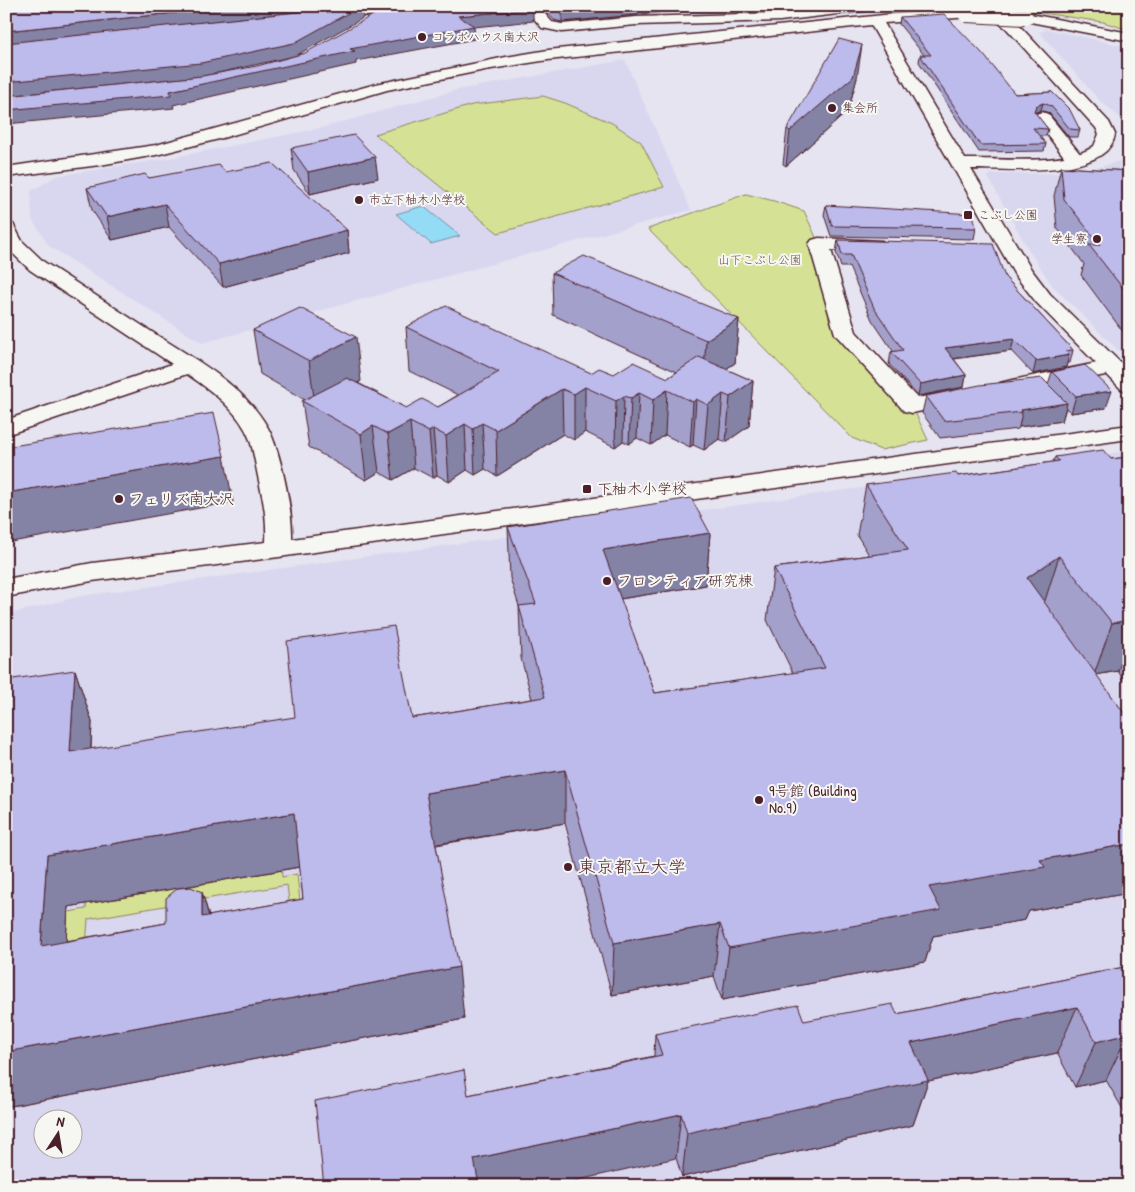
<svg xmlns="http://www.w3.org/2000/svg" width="1135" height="1192" font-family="'Patrick Hand','Klee One',sans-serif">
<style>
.built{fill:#d9d7ef;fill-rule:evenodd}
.green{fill:#d5e295;stroke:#908060}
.water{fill:#94dcf6;stroke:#7690a5}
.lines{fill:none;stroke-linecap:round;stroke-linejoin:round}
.street-casing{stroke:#4a1f2b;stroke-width:3}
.secondary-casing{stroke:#4a1f2b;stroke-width:3}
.street{fill:#f6f6f2;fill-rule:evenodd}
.secondary{fill:#f6f6f2;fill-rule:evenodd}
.secondary-bridge-casing{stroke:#4a1f2b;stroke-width:18;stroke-linecap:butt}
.secondary-bridge{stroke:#f6f6f2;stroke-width:16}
.wall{fill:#a3a0cb;stroke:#4a1f2b;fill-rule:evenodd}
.shaded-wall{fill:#8482a5;stroke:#4a1f2b}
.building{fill:#bdbaec;stroke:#4a1f2b;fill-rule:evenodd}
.poi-dot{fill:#4a1f2b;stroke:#f6f6f2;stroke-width:2}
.labels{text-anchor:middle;stroke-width:4;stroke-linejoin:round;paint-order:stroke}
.far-poi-label{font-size:12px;fill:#4a1f2b;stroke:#f6f6f2;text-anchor:start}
.far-park-label{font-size:12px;fill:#6d5046;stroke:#f6f6f2}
.poi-label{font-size:15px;fill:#4a1f2b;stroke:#f6f6f2;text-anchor:start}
.near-poi-label{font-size:18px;fill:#4a1f2b;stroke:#f6f6f2;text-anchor:start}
</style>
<rect width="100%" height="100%" fill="#e5e4f0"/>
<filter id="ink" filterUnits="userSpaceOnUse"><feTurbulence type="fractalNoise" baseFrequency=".02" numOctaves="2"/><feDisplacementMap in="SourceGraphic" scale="10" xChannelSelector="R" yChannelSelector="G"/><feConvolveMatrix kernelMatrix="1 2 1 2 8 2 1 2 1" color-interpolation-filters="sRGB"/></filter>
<g filter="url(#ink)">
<g class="built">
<path d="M1042,28l87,19v78l-30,-25 -60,-68 7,-1z"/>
<path d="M625,60l66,150 -489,133 -153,-97 -17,-27 -1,-28 25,-15 114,-18 151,-30 136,-38z"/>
<path d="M1129,154v207l-77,-76 -24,-36 -40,-72 3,-3 74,-1 25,-3 30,-9z"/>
<path d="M1129,451v735h-1123v-571l75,-19zM42,1120h30v30h-30z"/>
</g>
<g class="green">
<path d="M994,6h135v24l-26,-8z"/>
<path d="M543,96l22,7 47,20 29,19 23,45 -166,46 -123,-99 97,-29z"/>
<path d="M746,194l28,7 30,10 15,33 27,90 66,72 16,34 -47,10 -29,-12 -204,-209z"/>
<path d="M281,860l1,17 15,-3 8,74 -10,2 -8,-65 -199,34 -5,69 -12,1 -8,-76 23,-4 1,-16z"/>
</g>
<path class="water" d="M423,206l37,30 -29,8 -35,-30z"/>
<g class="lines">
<defs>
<g id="street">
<path d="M375,6h47l-7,4 -89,10 -5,-1 -2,-3 2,-3 5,-1z"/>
<path d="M523,6h15l14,16 10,2 74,-7 144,-4 54,-7h44l-7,4 -91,11 -144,4 -74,7 -20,-4z"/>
<path d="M1042,112l6,2 33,41 3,4 -3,4 -6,1 -6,-1 -33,-43 -2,-3 2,-3z"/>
<path d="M819,238l63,3 3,4 -3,4 -7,2 -44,-1 25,82 61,66 44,-8 8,2 3,5 -3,5 -57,11 -8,-2 -69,-77 -26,-90 3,-4z"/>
<path d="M1112,360l8,2 3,5 -3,5 -112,23 -8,-2 -3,-5 3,-5 8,-2z"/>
</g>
<g id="secondary">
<path d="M975,6h17l24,16 93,100 6,12c-6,45 -110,35 -144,35l60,100 19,25 79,77v20l-8,-2 -85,-87 -21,-27 -144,-250 -323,35 -63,10 -98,20 -168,49 -63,16 -56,10 -94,12v-10l150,-22 220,-61 130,-27 42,-7 345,-36 73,-4 7,4 -2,3 -87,6 81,136c33,-1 103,7 129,-13l5,-12 -3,-6 -90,-100z"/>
<path d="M1025,13l104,20v8l-109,-21 -2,-3 2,-3z"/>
<path d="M6,222l7,2 9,17 22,21c36,23 72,47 108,70 42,27 91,52 116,96 13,24 25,84 24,111l837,-114v14l-850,118 -187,24 -86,16v-18l86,-16 174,-21c1,-23 -2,-38 -7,-61 -3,-13 -5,-28 -9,-41 -10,-28 -39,-50 -63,-66l-181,61v-15l166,-56 -142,-94 -24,-23z"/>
</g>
</defs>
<use href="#street" class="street-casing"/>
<use href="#secondary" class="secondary-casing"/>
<use href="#street" class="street"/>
<use href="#secondary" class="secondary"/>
<defs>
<path id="secondary-bridge" d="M966,14l59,3"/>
</defs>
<use href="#secondary-bridge" class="secondary-bridge-casing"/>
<use href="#secondary-bridge" class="secondary-bridge"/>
</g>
<g class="wall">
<path d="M541,6h156v3l-135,13 -8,-2z"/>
<path d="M885,6h48l-1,4 -42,2z"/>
<path d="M900,17l115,77 37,-2 28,38 -2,7h-9l-20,-24 -8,-3 -6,3 13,16 -2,7h-7l7,8 -2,7 -65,1 -60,-90 1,-7h4l-25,-31z"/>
<path d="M857,78l-9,33 -62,55 -3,-2 4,-35z"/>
<path d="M291,148l87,30 -68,16 -16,-24z"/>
<path d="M1061,167l68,4v161l-5,1 -43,-58 3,-11 -27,-36 -3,-32z"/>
<path d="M225,172l122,58 2,23 -126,34 -54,-60 -57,13 -20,-30 -5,-22 62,-10z"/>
<path d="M826,205l150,23 -2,11 -143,-3 -7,-21z"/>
<path d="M838,240l167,37 68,73 -3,13h-3l-1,4 -33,7 -22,-23 -57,8 12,16 -2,12 -46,9 -29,-32 2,-12 2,-1 -21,-31 -23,-53h-8l-5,-15z"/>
<path d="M552,273l187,46 -4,44 -9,6 27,12 -4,45 -23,16 -7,-3 -15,11 -11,-5 -3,2 -25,-12 -14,10 -14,-7 -8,6 -6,-3 -8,6 -30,-15 -11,8 -11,-6 -66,42 -12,-7 -10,6 -8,-5 -18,12 -12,-7 -4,3 -19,-10 -21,12 -14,-8 -13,8 -57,-33 -7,-46 3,-1 -45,-26 -7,-44 108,51 -3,2 48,25 32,-1 20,-12 -49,-24 -3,-44 185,46 77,5 9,-6 -124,-57z"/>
<path d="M1052,372l54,36 -35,5 -5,-5 -4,13 -43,6 -1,2 -78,9 -18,-25 4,-17 122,-12z"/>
<path d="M1055,457l56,2 18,-2v223l-5,1 -6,-10 -22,4 33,45v173l-100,18 -4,9 -92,16 -8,26 -203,38 -8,-24 -102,19 -47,-172 -129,22 28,174 -458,88 69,-437 17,52 -1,27 321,-31 120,-19 -11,-41 -2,-52 -9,-28 -2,-51 202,6 -4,52 -86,14 35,94 138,-20 -26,-53 7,-52 95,-13 -12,-20 9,-50 92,-9 95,-14zM300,867l3,32 -94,17 -7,-24 -36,31 -100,18 2,-34z"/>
<path d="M1129,966v154l-23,-40 -31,7 -18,-34 -129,28 -15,44 -231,52 -6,-19 -208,-63 186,-39 1,-22 242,-20z"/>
</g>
<g class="shaded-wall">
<path d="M239,6h115l-348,38v-13z"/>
<path d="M361,6h1l1,12 -68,38 -91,20 -198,20v-14z"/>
<path d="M600,6h97v3l-135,13v-12z"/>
<path d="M533,9v12l-59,6 1,12 -119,22v3l-183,41 1,3 -168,16v-14l164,-19 180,-42 108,-33z"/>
<path d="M862,45l-5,33 -9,33 -62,55 4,-35z"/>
<path d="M1043,103l-2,7 -7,3v-2l2,-5z"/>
<path d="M375,157l3,21 -68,16 -2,-22z"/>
<path d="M165,204l4,23 -57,13 -5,-23z"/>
<path d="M347,230l2,23 -126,34 -4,-23z"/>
<path d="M739,319l-4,44 -32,21 3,-44z"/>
<path d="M356,337l5,44 -46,24 -6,-44z"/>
<path d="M1014,339l-3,12 -68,9 2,-12z"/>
<path d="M1069,355l-3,12 -33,7 3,-13z"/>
<path d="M966,375l-2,12 -46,9 2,-12z"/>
<path d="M753,381l-4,45 -23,16 4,-45z"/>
<path d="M585,387v45l-11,8v-46z"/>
<path d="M562,389l1,45 -66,42 -1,-46z"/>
<path d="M667,390l-2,45 -14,10 2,-45z"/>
<path d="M1112,391l-6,17 -35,5 5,-17z"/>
<path d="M639,393l-2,45 -8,6 2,-46z"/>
<path d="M723,394l-4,45 -15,11 4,-45z"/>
<path d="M624,396l-1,45 -8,6 1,-46z"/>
<path d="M696,399l-3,46 -3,2 3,-45z"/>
<path d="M1067,403l-5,18 -43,6 3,-15 -1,-2z"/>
<path d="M410,422l4,46 -21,12 -5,-46z"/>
<path d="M482,423l3,46 -10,6 -2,-46z"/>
<path d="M465,424l2,46 -18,12 -3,-46z"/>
<path d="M373,426l6,46 -13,8 -5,-46z"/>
<path d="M433,429l4,46 -4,3 -4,-46z"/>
<path d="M224,456l9,46 -227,41v-50z"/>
<path d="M710,533l-4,52 -105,17 2,-52z"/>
<path d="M1059,556l-16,51 -16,-29z"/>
<path d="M1129,620v21l-11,30 -24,4 18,-52z"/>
<path d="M1129,669v11l-5,1z"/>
<path d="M75,670l17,52 -4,83 -18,-53z"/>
<path d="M565,770v53l-134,22 -5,-52z"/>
<path d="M294,813l11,53 -237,41 -5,91 -22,-52 6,-91z"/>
<path d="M1129,844v49l-100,18 -4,9 -92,16 -8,26 -203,38 7,-52 200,-61 111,-27z"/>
<path d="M202,892l15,53 -15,-28z"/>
<path d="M720,924l-6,52 -102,19 2,-52z"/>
<path d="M459,967l5,52 -458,88v-55z"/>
<path d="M1077,1007l-20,46 -129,28 -15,44 -231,52 5,-44 224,-90z"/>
<path d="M1128,1034l-22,46 -31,7 21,-45z"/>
<path d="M681,1114l-5,44 -124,28h-102l24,-27z"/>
</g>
<g class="building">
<path d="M6,6h233l-233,25z"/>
<path d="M354,6h7l-67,37 -93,20 -195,19v-39z"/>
<path d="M389,6h142l2,3 -75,7 16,10 -124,23 5,2 -185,40 1,4 -165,15v-14l196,-20 55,-10 48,-13z"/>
<path d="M552,6h48l-38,4 -8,-2z"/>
<path d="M944,14l39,40 32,40 37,-2 18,18 10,20 -10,-1 -19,-23 -8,-3 -7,3 -2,5 14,18 -15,-1 13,16 -66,1 -60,-90h11l-31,-38z"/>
<path d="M839,39l23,6 -9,32 -63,54 -3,-2z"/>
<path d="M354,135l21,22 -67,15 -17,-24z"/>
<path d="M272,163l75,67 -128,34 -54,-60 -58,13 -20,-29 58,-14 4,4 70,-13 6,7z"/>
<path d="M1061,167l68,4v125l-40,-51h11l-36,-46z"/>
<path d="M826,205l147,9 3,14 -144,-2z"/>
<path d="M838,240l155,4 12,33 68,73 -8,1 4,4 -33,6 -22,-22 -69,9 21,27 -46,9 -29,-32 12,-2 -29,-42 -23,-53h-9z"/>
<path d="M584,256l155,63 -33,21 -154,-67z"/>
<path d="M446,306l145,67 8,-5 15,6 19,-12 35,16 31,-21 54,24 -23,16 -7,-3 -15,11 -12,-6 -3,3 -26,-12 -14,10 -14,-7 -8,5 -7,-2 -8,5 -31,-14 -11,7 -12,-5 -66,41 -14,-7 -9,6 -8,-5 -19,12 -13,-7 -4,3 -19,-10 -22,12 -15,-8 -12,8 -59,-33 45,-23 59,30 16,-9 16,8 61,-35 -93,-45z"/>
<path d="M300,308l56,29 -47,24 -56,-31z"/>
<path d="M1085,365l27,26 -36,5 -24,-24z"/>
<path d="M1042,378l25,25 -46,7 1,2 -78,9 -18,-25 54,-11z"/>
<path d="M214,413l10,43 -218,37v-46z"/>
<path d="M1103,450l8,9 18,-2v163l-17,3 -53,-67 -32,22 102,142v124l-89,16 5,7 -116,20 12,23 -212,38 -9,-24 -106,19 -49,-173 -139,23 33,174 -453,85v-372l69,-10 -5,82 225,-35 -8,-76 107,-15 18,92 133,-21 -26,-91 17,-2 -28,-77 183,-29 19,35 -107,17 52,143 170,-25 -51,-100 134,-18 -42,-65 90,-12 2,3 101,-15 -4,-4zM294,813l9,86 -101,18v-25l-11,-5 -13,1 -12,10v25l-125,23 6,-91z"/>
<path d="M1129,966v69l-1,-1 -32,8 -19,-35 -166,36 17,37 -241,53 -6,-19 -207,45 4,21 -28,6h-126l-9,-85 149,-31 4,25 194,-40 -7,-21 143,-29 6,16 88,-17 5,10z"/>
</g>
</g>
<g class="poi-dot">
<circle cx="422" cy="37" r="5"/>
<circle cx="832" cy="108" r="5"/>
<circle cx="359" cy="200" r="5"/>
<rect x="963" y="210" width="10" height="10" rx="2.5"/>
<circle cx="1097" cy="239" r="5"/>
<rect x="582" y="484" width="10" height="10" rx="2.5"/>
<circle cx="119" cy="499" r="5"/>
<circle cx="607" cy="581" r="5"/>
<circle cx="759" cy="800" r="5"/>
<circle cx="568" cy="867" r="5"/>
</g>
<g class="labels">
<g class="far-poi-label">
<text x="432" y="41">コラボハウス南大沢</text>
<text x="842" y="112">集会所</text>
<text x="369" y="204">市立下柚木小学校</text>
<text x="978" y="219">こぶし公園</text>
<text x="1087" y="243" text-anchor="end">学生寮</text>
</g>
<g class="far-park-label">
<text x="760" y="264">山下こぶし公園</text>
</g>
<g class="poi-label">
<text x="597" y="494">下柚木小学校</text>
<text x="129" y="504">フェリズ南大沢</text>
<text x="617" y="586">フロンティア研究棟</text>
<text x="769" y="796">9号館 (Building<tspan x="769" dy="17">No.9)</tspan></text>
</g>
<g class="near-poi-label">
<text x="578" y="873">東京都立大学</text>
</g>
</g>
<rect width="1135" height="1192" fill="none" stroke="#f6f6f2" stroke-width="25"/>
<rect x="12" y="12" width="1110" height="1167" fill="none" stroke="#4a1f2b" stroke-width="2" filter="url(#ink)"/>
<g transform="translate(58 1134) rotate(12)"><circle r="24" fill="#f6f6f2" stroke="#b1a0a2"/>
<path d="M0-4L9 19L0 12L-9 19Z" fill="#4a1f2b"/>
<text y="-8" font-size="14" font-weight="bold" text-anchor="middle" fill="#4a1f2b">N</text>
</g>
</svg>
